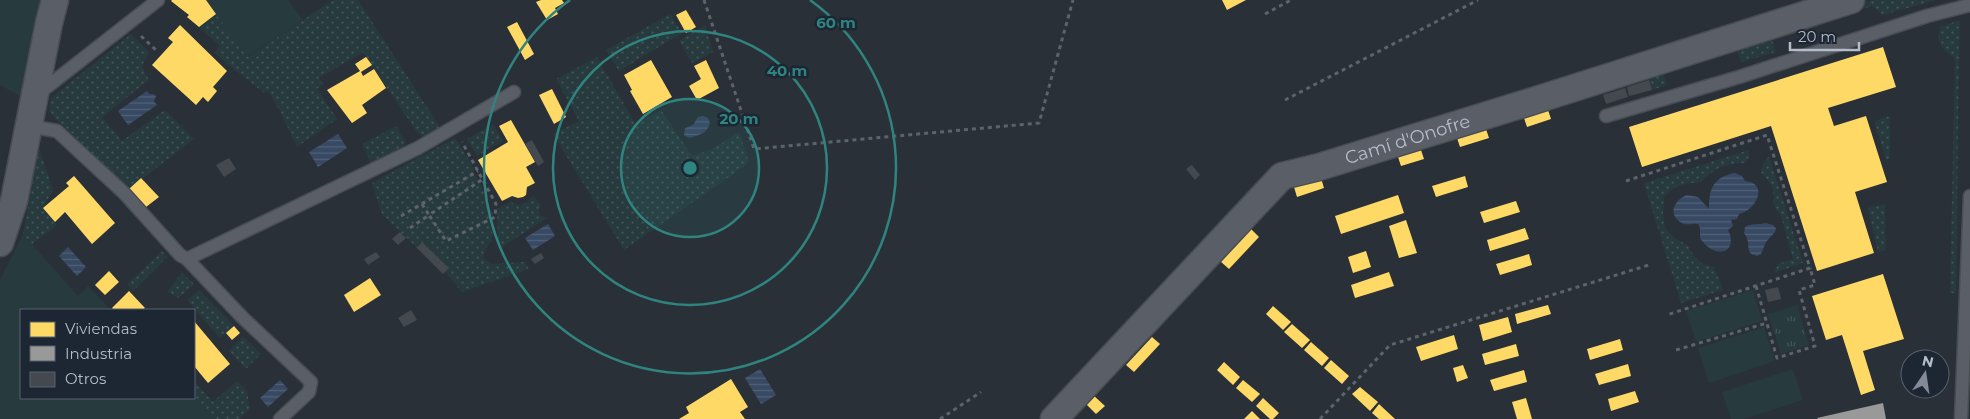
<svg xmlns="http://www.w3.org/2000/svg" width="1970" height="419" font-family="Montserrat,sans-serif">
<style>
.grass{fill:#273a3e}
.park{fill:url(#park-tufts)}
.garden{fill:url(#garden-dots)}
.water{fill:url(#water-rules)}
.homes{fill:#ffd966}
.industry{fill:#999}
.building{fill:#444950}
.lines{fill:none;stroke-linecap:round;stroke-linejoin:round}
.lane-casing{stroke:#484c53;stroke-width:15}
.street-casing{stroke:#484c53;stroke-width:29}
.path{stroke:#5d636a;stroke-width:3;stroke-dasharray:4 4;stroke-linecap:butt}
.lane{stroke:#5a5e66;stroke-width:12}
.street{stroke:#5a5e66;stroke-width:26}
.ring{fill:none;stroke:#308480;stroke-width:2.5}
.labels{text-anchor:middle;stroke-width:5;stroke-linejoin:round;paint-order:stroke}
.street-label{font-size:18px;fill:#b4bcc9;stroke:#1d2633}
.centre{fill:#308480;stroke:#1d2633;stroke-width:2.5}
.ring-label{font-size:15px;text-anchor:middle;font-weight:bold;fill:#308480;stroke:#1d2633;stroke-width:5;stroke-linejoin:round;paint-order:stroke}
</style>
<defs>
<pattern id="park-tufts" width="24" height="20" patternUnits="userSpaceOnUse" patternTransform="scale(1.25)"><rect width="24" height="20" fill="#273a3e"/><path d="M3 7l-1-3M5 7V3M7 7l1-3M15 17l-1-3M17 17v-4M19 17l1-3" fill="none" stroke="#445559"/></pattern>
<pattern id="garden-dots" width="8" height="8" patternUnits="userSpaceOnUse" patternTransform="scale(1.25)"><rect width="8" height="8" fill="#273a3e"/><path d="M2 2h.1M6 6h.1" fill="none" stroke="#445559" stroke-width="1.8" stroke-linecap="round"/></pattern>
<pattern id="water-rules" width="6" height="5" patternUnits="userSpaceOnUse" patternTransform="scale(1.25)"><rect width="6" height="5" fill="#384963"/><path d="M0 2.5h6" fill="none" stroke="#526178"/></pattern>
</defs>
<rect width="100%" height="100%" fill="#2a3038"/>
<g class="grass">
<path d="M0,0h46l-20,97 -8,-2 -18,-10z"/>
<path d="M206,0h82l15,20 -56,37z"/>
<path d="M23,234l55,62 10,-10 23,24h-90v88h172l20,21h-213v-139z"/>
<path d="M1753,290l9,31 -66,21 -10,-31z"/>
<path d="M1764,327l11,34 -66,22 -11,-35z"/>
<path d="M1793,369l10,31 -59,19h-13l-9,-27z"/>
</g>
<path class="park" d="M1797,305l12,40 -28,9 -13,-40z"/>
<g class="garden">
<path d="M333,0h25l83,129 -16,9 -8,-6 -54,-80 -44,26 4,6 -6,5 20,30 -40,28 -18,-38 -11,-18 -4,2 -50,-40 6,-7 -21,-19 17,-13 32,43z"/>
<path d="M1872,0h63l-52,15 -11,-9 -101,31 5,15 -35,10 -5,-14 -73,24 4,13 -15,5 -6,-20z"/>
<path d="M670,14l12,19 -63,38 -13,-21z"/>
<path d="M1960,20l-1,34 -3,239h-6l5,-234c-12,-11 -20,-14 -15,-32z"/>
<path d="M705,25l8,27 -21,11 -13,-22z"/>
<path d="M131,34l18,18 -7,14 7,14 -47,37 20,24 43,-31 29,29 -65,50 -73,-70 -7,-8 2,-13z"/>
<path d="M597,57l39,68 25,-15 31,46 19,-6 28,-18 9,27 -2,6 -122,85 -71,-116 26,-13 -23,-42z"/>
<path d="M1890,116v42l-4,2 -12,-39z"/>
<path d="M493,124l10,17 -26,15 -10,-17z"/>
<path d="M396,126l9,15 -1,9 -32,15 -10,-21z"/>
<path d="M455,138l20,32 -3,2 7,9 14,34 -1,26c-6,6 -9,10 -8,18l7,5 33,-2 5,7 -67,23 -17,-20 4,-4 -26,-26 -6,6 -35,-34 -10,-31z"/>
<path d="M39,148l14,42 -10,18 14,17 -25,19 -9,-10z"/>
<path d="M1749,150v7l-4,6c-20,0 -32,6 -45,20 -15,-1 -26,3 -36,14l-1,17 2,14 10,10 12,7 7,11 9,8 11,3 9,23 -42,13 -37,-120z"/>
<path d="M1769,156l34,107 -29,10 4,-9 15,-5 -12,-43 -5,-6 -3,-9 1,-4 -2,-11 -11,-14 2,-8z"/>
<path d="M533,195l8,11 -2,3v6l8,3 -45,29 -4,-5 -1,-33 13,-7 10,3 8,-4z"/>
<path d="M1885,204l1,46 -8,2 -10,-44z"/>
<path d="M162,251l5,6 -34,34 -6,-7z"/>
<path d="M182,273l12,11 -15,14 -12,-6z"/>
<path d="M199,290l35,36 -14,12 -33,-38z"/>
<path d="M243,336l18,18 -15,15 -17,-18z"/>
<path d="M194,381l19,21 24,-21 10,10 3,18 -11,10h-26l-20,-21z"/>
</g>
<g class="water">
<path d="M147,91l2,3h4l3,2 -2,5 3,4 -29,20 -10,-14z"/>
<path d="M703,116l5,2 2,5c-3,11 -11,12 -21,15l-5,-3 1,-7 8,-3 5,-8z"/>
<path d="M338,134l9,14 -29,19 -9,-15z"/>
<path d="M1735,173l7,3 3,5c24,2 12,29 -6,33l-2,5 -6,1 2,6 -5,4c6,10 3,25 -12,21 -7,-2 -12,-7 -16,-13v-10l-2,-4c-6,-1 -10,2 -16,-1 -15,-8 -8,-23 5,-28l11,2 11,12c0,-20 4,-32 26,-36z"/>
<path d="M1766,223l7,2 3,3 -1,4 -9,10 -5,12 -4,2 -6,-2c-5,-7 0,-11 -7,-21l1,-6c6,-4 14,-2 21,-4z"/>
<path d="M548,224l7,12 -22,14 -8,-12z"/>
<path d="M68,247l18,20 -9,9 -18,-20z"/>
<path d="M760,369l16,26 -15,9 -16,-26z"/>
<path d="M280,380l8,9 -20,18 -8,-9z"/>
</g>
<g class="homes">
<path d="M172,0h34l10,14 -17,13 -12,-10 2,-2 -18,-14z"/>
<path d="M541,0h21l2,3 -9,5 3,6 -11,6 -11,-18z"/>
<path d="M1222,0h24l-19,10z"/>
<path d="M686,10l10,17 -10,6 -10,-18z"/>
<path d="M517,22l17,32 -9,6 -18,-33z"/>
<path d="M180,25l47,46 -14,16 4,4 -9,11 -5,-5 -7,8 -44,-40 21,-23 -5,-4z"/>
<path d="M1883,47l13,40 -68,21 6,18 32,-10 21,66 -32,10 19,61 -57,18 -46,-145 -129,41 -13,-40z"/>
<path d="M366,57l6,8 -11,7 2,4 11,-7 12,19 -24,17 5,8 -15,10 -25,-33 33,-19 -5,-7z"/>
<path d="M651,60l21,37 -29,17 -13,-23 2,-1 -8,-15z"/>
<path d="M706,60l13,28 -22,12 -8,-14 12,-7 -7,-13z"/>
<path d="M552,89l14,28 -12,7 -15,-29z"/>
<path d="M1547,107l4,12 -24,8 -4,-12z"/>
<path d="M511,120l24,42 -9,5 9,16 -8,4 -1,8 -3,2 -5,1 -6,-2 -10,5 -24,-41 30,-18 -9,-16z"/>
<path d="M1485,126l4,12 -29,9 -4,-12z"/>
<path d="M1420,147l4,12 -23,7 -4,-12z"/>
<path d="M74,176l41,47 -23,21 -27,-32 -10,10 -12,-14 26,-22 -3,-3z"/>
<path d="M1465,176l3,11 -32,10 -4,-11z"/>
<path d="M141,178l18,19 -13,10 -17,-18z"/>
<path d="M1321,178l3,10 -27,9 -3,-10z"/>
<path d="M1398,195l6,18 -63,21 -6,-18z"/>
<path d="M1516,201l4,11 -36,11 -4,-11z"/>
<path d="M1406,220l11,33 -18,5 -10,-32z"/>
<path d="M1250,228l9,9 -30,32 -9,-8z"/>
<path d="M1525,228l4,11 -39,12 -3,-11z"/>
<path d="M1366,251l5,16 -18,6 -5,-16z"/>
<path d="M1529,254l3,11 -32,10 -4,-11z"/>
<path d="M109,271l10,11 -14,13 -10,-10z"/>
<path d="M1389,272l5,14 -39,12 -4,-13z"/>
<path d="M1883,274l21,65 -41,12 12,39 -14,5 -19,-60 -16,5 -14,-44z"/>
<path d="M370,278l11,17 -27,17 -10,-17z"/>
<path d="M129,291l16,17 -3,2h-28l-2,-2z"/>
<path d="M1548,305l3,9 -34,10 -2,-10z"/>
<path d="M1273,306l18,16 -8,8 -17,-16z"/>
<path d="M1508,317l4,15 -29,9 -4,-16z"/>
<path d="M194,321l36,43 -22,19 -14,-17z"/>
<path d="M1292,324l18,16 -8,8 -18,-16z"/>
<path d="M234,326l6,7 -8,7 -6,-7z"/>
<path d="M1454,335l4,14 -37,12 -5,-14z"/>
<path d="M1152,337l8,7 -26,28 -8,-7z"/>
<path d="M1620,339l3,11 -33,10 -3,-11z"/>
<path d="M1311,342l18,16 -7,8 -18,-16z"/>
<path d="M1516,344l3,12 -34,9 -3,-11z"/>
<path d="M1331,360l18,16 -7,8 -18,-16z"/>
<path d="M1224,362l16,15 -7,8 -16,-15z"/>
<path d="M1628,364l3,12 -32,9 -4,-11z"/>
<path d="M1463,365l5,13 -11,4 -4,-14z"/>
<path d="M1524,370l3,12 -33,9 -4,-11z"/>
<path d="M731,379l17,28 -8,5 5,7h-66l10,-6 -3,-6z"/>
<path d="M1243,380l17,14 -8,8 -16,-14z"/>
<path d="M1360,387l18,15 -8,9 -18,-17z"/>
<path d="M1635,391l4,11 -28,9 -3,-12z"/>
<path d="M1092,394l13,12 -9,8 -12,-12z"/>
<path d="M1263,398l16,15 -6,6h-3l-14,-13z"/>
<path d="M1526,398l6,21h-15l-5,-17z"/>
<path d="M1379,404l16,15h-16l-7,-6z"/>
<path d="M1252,411l8,8h-16z"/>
</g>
<path class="industry" d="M1883,403l3,16h-68l-1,-1z"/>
<g class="building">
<path d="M1649,80l3,10 -23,6 -2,-9z"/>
<path d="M1625,88l3,9 -22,7 -3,-9z"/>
<path d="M532,140l12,22 -6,4 -13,-22z"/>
<path d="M229,158l7,11 -12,8 -8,-12z"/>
<path d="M1192,165l8,10 -5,5 -9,-11z"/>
<path d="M400,232l6,6 -8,7 -6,-6z"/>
<path d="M422,242l27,26 -6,6 -26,-26z"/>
<path d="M376,252l4,5 -12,8 -4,-6z"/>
<path d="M541,253l3,5 -9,6 -4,-5z"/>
<path d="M1778,287l3,12 -13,3 -3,-12z"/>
<path d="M411,310l6,10 -13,7 -6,-9z"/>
</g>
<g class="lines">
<defs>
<g id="lane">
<path d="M38,94l120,-94"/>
<path d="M1606,116l133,-39 188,-61 43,-11"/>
<path d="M29,126l28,5 67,62 56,62 7,4 231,-111 96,-56"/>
<path d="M187,259l55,58 69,65 -2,10 -29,27"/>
<path d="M1961,419l9,-223"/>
</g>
<g id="street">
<path d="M0,243l14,-42 35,-178 6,-23"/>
<path id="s1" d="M1054,419l228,-243 37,-9 214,-66 318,-101"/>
</g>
</defs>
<use href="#lane" class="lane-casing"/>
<use href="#street" class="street-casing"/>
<g class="path">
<path d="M704,0l50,149 285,-26 34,-123"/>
<path d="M1265,14l26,-14"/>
<path d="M141,36l16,15"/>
<path d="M1285,100l193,-100"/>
<path d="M1626,181l141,-46 43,133 -143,47"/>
<path d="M422,204l7,11 54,-36"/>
<path d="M401,216l77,-45"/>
<path d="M410,228l19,-13 17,26 49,-24 1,-13 -34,-62"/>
<path d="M1756,286l21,72 38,-12 -16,-56 16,-5 -5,-17"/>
<path d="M1676,350l91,-27"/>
<path d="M940,419l41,-27"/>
<path d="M1320,419l70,-74 262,-81"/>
</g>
<use href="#lane" class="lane"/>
<use href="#street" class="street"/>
</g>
<circle cx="690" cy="168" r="69" fill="#308480" fill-opacity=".12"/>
<g class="ring">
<circle cx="690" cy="168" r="69"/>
<circle cx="690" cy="168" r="137"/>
<path d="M810 0A206 206 0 1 1 570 0"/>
</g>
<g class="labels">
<g class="street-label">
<text dy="6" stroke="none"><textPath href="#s1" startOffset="464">Camí d'Onofre</textPath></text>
</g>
</g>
<circle cx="690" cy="168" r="8" class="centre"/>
<g class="ring-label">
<text x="836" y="28">60 m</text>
<text x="787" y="76">40 m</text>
<text x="739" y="124">20 m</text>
</g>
<rect x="20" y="309" width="175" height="90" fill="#1d2633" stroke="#59626f"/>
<rect x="30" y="322" width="25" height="15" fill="#ffd966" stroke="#59626f"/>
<text x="65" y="334" font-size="15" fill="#b4bcc9">Viviendas</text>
<rect x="30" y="346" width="25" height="15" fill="#999999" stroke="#59626f"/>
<text x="65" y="359" font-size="15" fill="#b4bcc9">Industria</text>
<rect x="30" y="372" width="25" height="15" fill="#444950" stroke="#59626f"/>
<text x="65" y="384" font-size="15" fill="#b4bcc9">Otros</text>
<g transform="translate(1925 374) rotate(13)"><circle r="24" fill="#1d2633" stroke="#59626f"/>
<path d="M0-4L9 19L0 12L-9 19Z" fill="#848b96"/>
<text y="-8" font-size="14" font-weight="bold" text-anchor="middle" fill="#b4bcc9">N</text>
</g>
<path d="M1790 42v8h69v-8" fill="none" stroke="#b4bcc9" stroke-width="2.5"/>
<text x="1798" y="42" font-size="15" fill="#b4bcc9" stroke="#1d2633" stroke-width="4" paint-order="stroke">20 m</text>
</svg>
